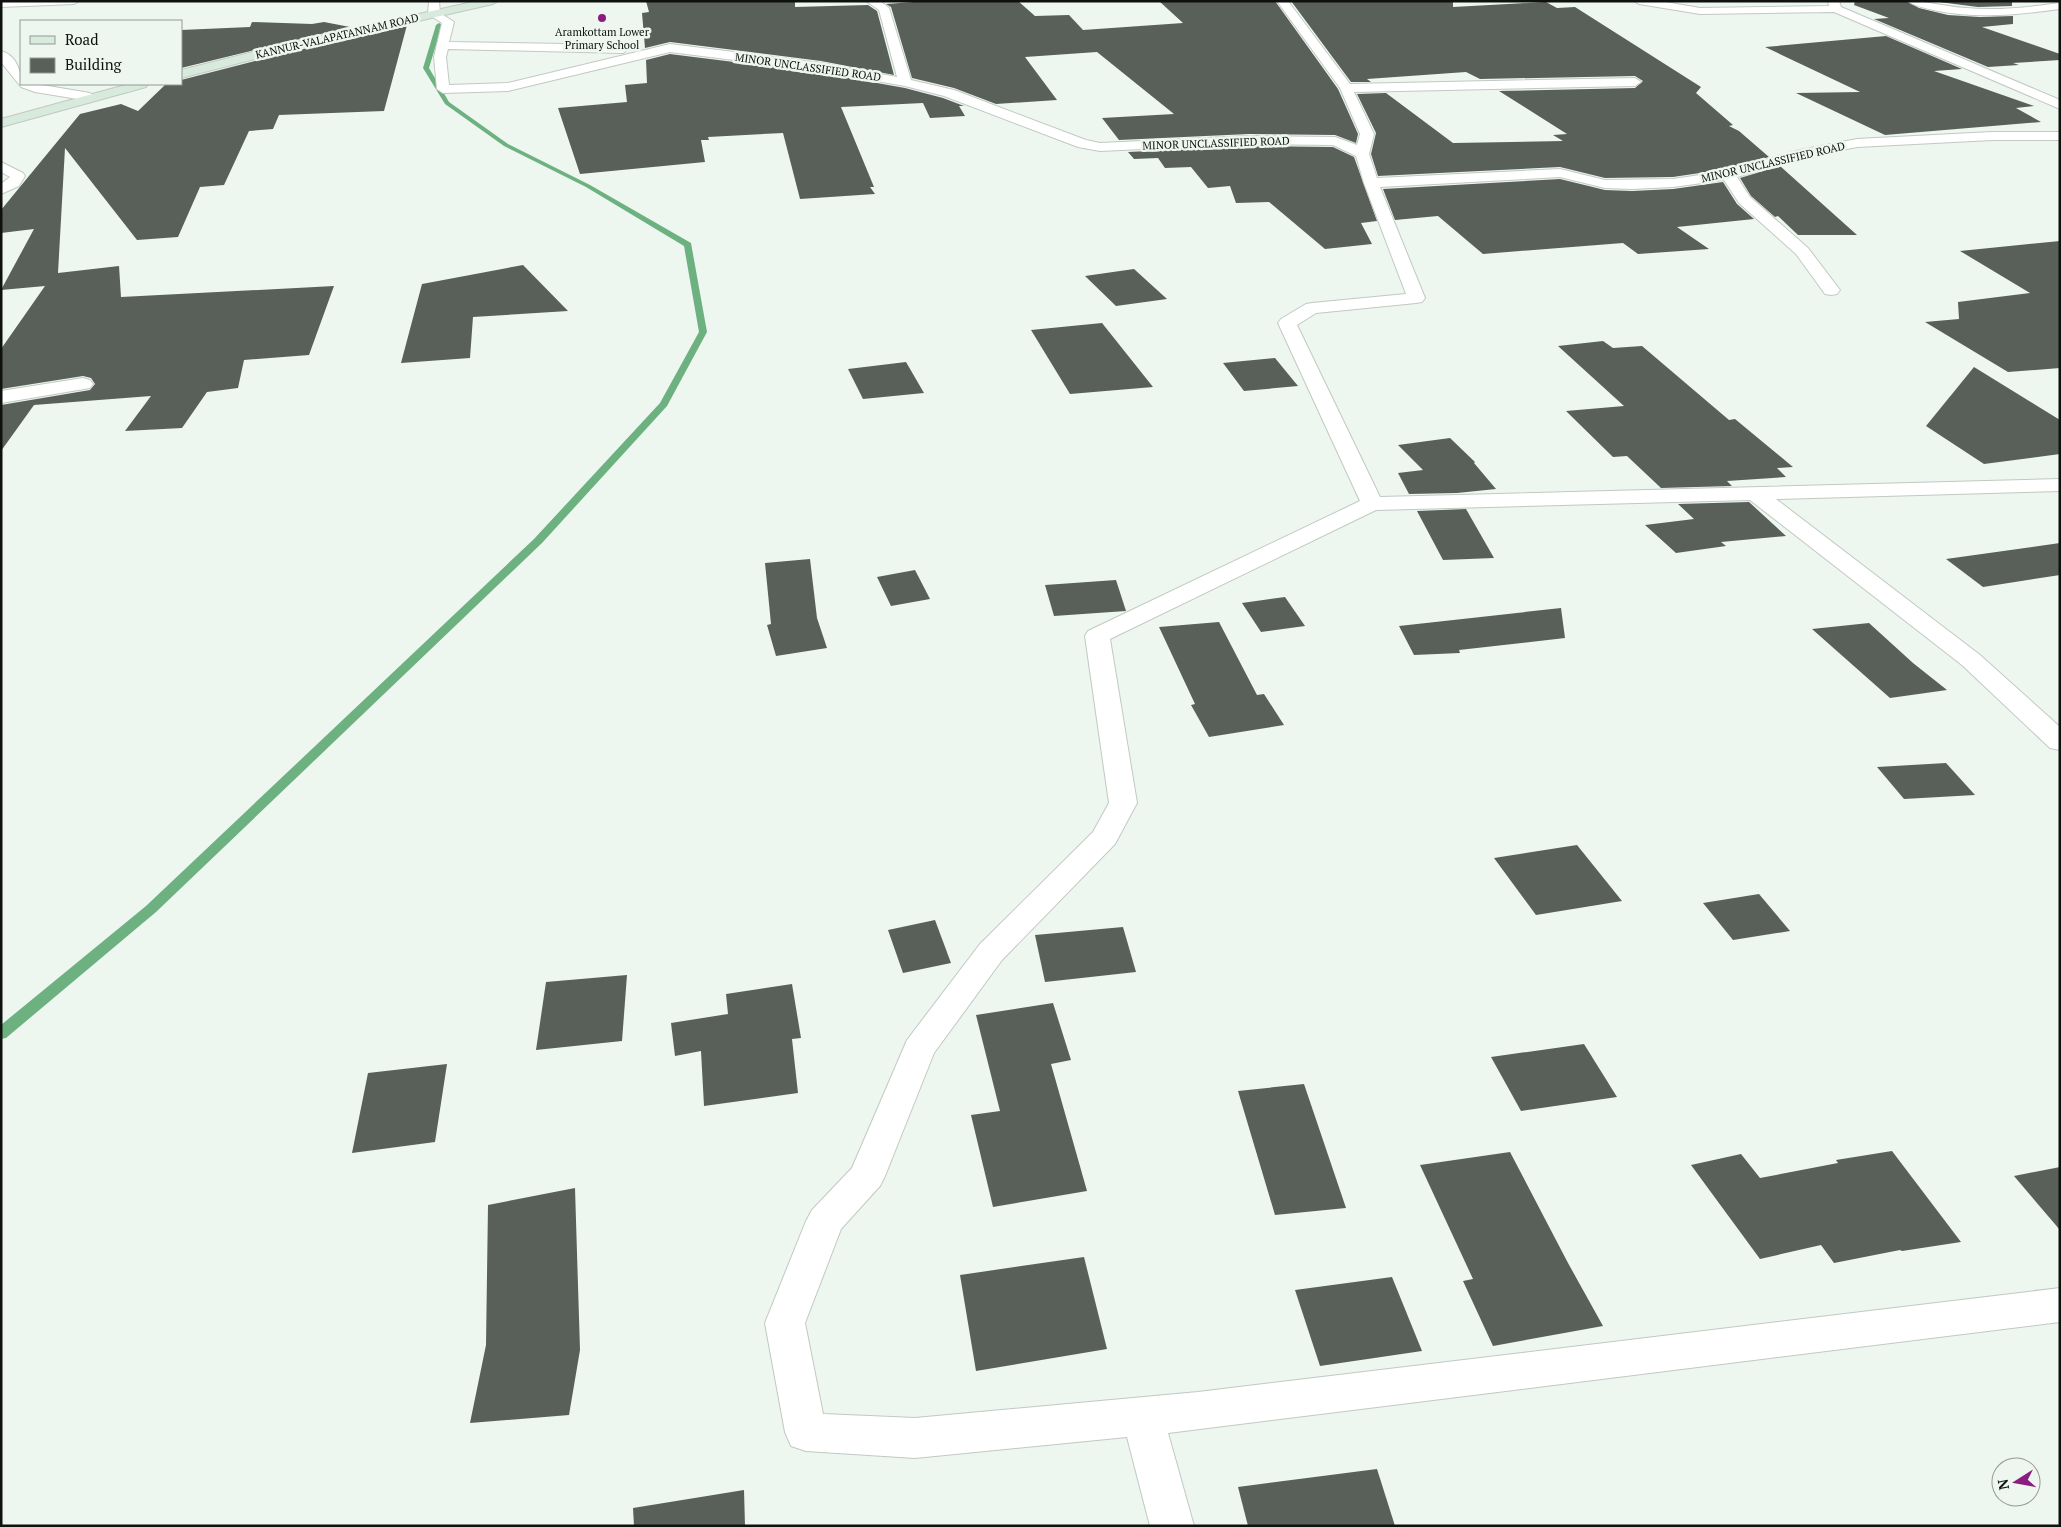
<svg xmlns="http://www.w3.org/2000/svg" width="2061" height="1527" font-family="'PT Serif',serif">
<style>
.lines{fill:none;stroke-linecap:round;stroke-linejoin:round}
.stream{fill:#6cb17f;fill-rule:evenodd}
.building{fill:#59605a}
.minor-casing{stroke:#c1c9c2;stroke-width:2}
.secondary-casing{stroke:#c1c9c2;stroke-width:2}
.minor{fill:#fff;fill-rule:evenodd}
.secondary{fill:#d7eadc;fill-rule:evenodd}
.poi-dot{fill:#8b1d81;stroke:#edf6ef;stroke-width:2}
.labels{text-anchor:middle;stroke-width:5;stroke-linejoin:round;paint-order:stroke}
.far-poi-label{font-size:11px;fill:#0e110e;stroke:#edf6ef}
.far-street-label{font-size:11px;fill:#0e110e;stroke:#edf6ef}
</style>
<rect width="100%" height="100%" fill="#edf6ef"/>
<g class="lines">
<path class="stream" d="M439,23l3,2 -13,43 20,34 59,42 82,41 101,58 16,89 -40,74 -125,137 -386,369 -150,126 -5,1v-14l145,-119 388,-367 126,-136 39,-71 -15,-86 -98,-59 -82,-41 -59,-42 -22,-36 13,-43z"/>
</g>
<g class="building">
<path d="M646,1h149v6l73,-2 9,6 17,64 -73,-14 -151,-19 -25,6 -3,-35 7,-1z"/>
<path d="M927,1h91l17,15 34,-1 14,15 100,-7 -24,-22h116l63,88 20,45 -2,9 -21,-8 -86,-1 -130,6 -17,-22 72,-4 -77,-62 -72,5 32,43 -61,4 -42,-16 -42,-10 -21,-71 -5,-3z"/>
<path d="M1291,1h162v6l93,-5 11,6 18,-1 126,80 -5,6 37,32 -4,1 10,5 30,26 -42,12 -54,8 -68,1 -45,-11 -182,9 -7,-22 5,-21 -19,-39 29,-1 67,50 110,-2 -10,-6 14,-1 -68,-43 136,-3 8,-7 -8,-5 -155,3 -14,-7 -99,7 4,3h-20z"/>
<path d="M1855,1h51l13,7 29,7 32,2 33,-1v8l-31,3 78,27v6l-47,3 6,2 -31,2 -114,-48 15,-1 -35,-13z"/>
<path d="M1931,1h81v5l-34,1z"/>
<path d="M252,22l60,2 12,-2 26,5 -169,41v-38l69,-3z"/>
<path d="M407,25l-23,86 -105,4 -6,14 -24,2 -25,54 -24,2 -22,50 -41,3 -72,-92 -7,125 61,-7 2,31 213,-11 -25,69 -65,5 -6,28 -31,4 -25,36 -57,3 26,-35 -117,9 -33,46v-46l89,-15 5,-6 -4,-6 -8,-2 -82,13v-40l44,-63 -44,4 33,-61 -33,4v-23l79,-96 41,-10 17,7 28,-27h15v-4l105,-27z"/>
<path d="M1886,36l76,33 -28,2 100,35 -18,2 25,14 -156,13 -89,-42 64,-1 -95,-45z"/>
<path d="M670,54l151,19 84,15 38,10 21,8h-5l6,10 -35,2 -7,-15 -82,4 33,80h-4l5,7 -75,5 -17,-66 -75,4 1,3h-8l4,22 -125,12 -22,-66 69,-6 -2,-17 22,-2 -1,-23z"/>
<path d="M1249,146l84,1 21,10 23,64 -16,2 11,21 -47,5 -56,-47 -33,1 -6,-17 -22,2 -17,-21 -26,1 -7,-10 -24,1 -6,-7z"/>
<path d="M1780,166l77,69h-59l-20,-19 -3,1 -24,-21 -11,-18z"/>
<path d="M1560,179l45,11 27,1 41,-2 50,-7 14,22 17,15 -77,8 32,22 -71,5 -15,-11 -140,11 -45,-38 -43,4 -12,-31z"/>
<path d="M2060,241v127l-52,4 -83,-50 34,-3 -1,-17 72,-9 -70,-42z"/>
<path d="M523,265l45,46 -95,6 -3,41 -69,5 21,-79z"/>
<path d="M1134,269l33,30 -51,7 -31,-30z"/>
<path d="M1102,323l51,64 -83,7 -39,-64z"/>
<path d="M1603,341l10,7 29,-2 87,74 6,-1 58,48 -16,1 9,9 -59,4 5,5 -71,2 -34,-32 -14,1 -47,-46 58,-5 -66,-60z"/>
<path d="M1275,358l23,28 -54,5 -21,-28z"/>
<path d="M906,362l18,31 -61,6 -15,-30z"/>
<path d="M1974,367l86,53v34l-76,10 -58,-38z"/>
<path d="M1450,438l25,24 -1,1 22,26 -39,4 -48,1 -11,-21 25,-3 -25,-25z"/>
<path d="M1749,502l37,34 -65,6 5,4 -50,7 -31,-28 49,-6 -16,-15z"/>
<path d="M1466,509l28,49 -51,2 -26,-49z"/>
<path d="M2060,543v32l-77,12 -37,-28z"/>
<path d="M810,559l7,59 10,30 -51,8 -9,-31 4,-1 -6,-61z"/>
<path d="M915,570l15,29 -39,7 -14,-29z"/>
<path d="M1116,580l10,31 -72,5 -9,-31z"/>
<path d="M1285,597l20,29 -44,6 -19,-29z"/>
<path d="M1561,608l4,30 -106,12 1,3 -46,2 -15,-29z"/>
<path d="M1219,622l38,73 7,-1 20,31 -75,12 -18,-32 4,-1 -36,-77z"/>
<path d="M1869,623l44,40 34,27 -57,8 -78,-69z"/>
<path d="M1946,763l29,32 -71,4 -27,-32z"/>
<path d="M1577,845l45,56 -86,14 -42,-57z"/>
<path d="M1759,894l31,37 -57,9 -30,-37z"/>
<path d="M935,920l16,43 -48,10 -15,-43z"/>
<path d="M1123,927l13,45 -91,10 -10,-47z"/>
<path d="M627,975l-5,66 -86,9 10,-68z"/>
<path d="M792,984l9,54 -9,1 6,54 -94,13 -3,-55 -26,5 -4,-33 57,-9 -2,-20z"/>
<path d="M1053,1003l18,57 -20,4 36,127 -94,16 -22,-92 29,-4 -24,-96z"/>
<path d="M1584,1044l33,53 -96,14 -30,-54z"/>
<path d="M447,1064l-12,78 -83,11 16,-80z"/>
<path d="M1304,1084l42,124 -71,7 -37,-124z"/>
<path d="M1892,1151l69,91 -59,9 -2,-1 -66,13 -13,-18 -61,14 -69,-94 50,-11 19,24 78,-15 -2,-3z"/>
<path d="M1510,1152l58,111 35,63 -110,20 -30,-65 10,-2 -53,-114z"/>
<path d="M2060,1167v63l-46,-54z"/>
<path d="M575,1188l5,162 -11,65 -99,8 16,-78 2,-140z"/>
<path d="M1084,1257l23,92 -131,22 -16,-96z"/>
<path d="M1392,1277l30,74 -102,15 -25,-76z"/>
<path d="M1377,1469l18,57h-147l-10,-39z"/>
<path d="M744,1490l1,36h-111l-1,-18z"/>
</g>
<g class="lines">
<defs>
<g id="minor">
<path d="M1,1h78l-5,3 -73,3z"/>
<path d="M429,1h10l1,12 14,9 -5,20 174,3 6,4 -6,4 -175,-4 -2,8 3,28 59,-2 162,-39 151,19 76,14 -18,-67 -13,-9h14l9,7 22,72 43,10 132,50 14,3 149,-7 86,1 22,8 3,-11 -20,-46 -63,-87h11l62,83 285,-6 6,4 -6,4 -281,6 20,42 -5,20 8,24 183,-9 45,11 68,-1 54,-8 73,-21 57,-11 135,-7h68v8h-68l-135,7 -55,11 -65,19 13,20 58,51 32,42 -3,4 -6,1 -6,-1 -29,-40 -57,-51 -15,-23 -51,7 -41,2 -27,-1 -45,-11 -180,10 45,111 -3,4 -6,1 -100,10 -19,12 83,172 680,-18v12l-284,8 204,156 80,72v23l-10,-2 -88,-83 -212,-165 -374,10 -266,129 27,164 -22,41 -113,116 -68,93 -49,123 -5,10 -39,43 -36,94 18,91 92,4 283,-26 862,-104v34l-892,111 26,93h-44l-23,-89 -212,21 -109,-7 -15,-5 -6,-14 -20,-109 41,-102 6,-11 40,-42 55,-128 73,-96 113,-112 16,-29 -24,-167 3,-5 272,-130 -82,-178 3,-4 25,-15 6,-1 94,-9 -42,-111 -8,-27 -23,-11 -84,-1 -149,7 -22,-4 -134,-51 -39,-10 -84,-15 -151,-19 -162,39 -65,2 -6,-4 -3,-32 8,-34 -14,-9z"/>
<path d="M1634,1h26l40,7 129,-2 -1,-5h11l2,6 219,93v9l-226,-97 -134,2 -61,-10z"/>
<path d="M1908,1c20,0 38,6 58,7 31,3 63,-1 94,-5v6c-43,6 -85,10 -127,1 -8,-2 -19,-4 -25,-9z"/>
<path d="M1,51c15,4 20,19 20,33h15l54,9 6,4 -6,4 -55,-9 -14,-5 -20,-25z"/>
<path d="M1,162l22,11 2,3 -6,10 -18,8v-10l9,-7 -9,-5z"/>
<path d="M83,378l7,2 3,4 -3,4 -89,15v-12z"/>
</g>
<g id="secondary">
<path d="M477,1h21l-5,3 -207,47 -105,27v-8l104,-26z"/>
<path d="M129,84h19l-2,3 -145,40v-8z"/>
</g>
</defs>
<use href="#minor" class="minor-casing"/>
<use href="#secondary" class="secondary-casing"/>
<use href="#minor" class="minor"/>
<use href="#secondary" class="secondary"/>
</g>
<circle class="poi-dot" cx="602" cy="18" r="5"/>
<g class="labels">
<g class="far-poi-label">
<text x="602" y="36">Aramkottam Lower<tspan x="602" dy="13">Primary School</tspan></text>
</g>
<g class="far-street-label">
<text transform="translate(337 36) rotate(-13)" y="4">KANNUR-VALAPATANNAM ROAD</text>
<text transform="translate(808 67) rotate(8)" y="4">MINOR UNCLASSIFIED ROAD</text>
<text transform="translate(1216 143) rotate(-2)" y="4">MINOR UNCLASSIFIED ROAD</text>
<text transform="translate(1773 162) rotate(-13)" y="4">MINOR UNCLASSIFIED ROAD</text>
</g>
</g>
<rect width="2061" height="1527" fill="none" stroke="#0e110e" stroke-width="5"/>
<rect x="20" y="20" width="162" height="65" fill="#edf6ef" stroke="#949a95"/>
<rect x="30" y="36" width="25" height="8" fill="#d7eadc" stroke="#949a95"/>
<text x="65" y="45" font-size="15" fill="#0e110e">Road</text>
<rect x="30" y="58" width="25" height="15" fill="#59605a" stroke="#949a95"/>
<text x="65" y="70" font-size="15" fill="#0e110e">Building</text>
<g transform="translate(2016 1482) rotate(259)"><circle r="24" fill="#edf6ef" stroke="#949a95"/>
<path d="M0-4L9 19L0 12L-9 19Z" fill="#8b1d81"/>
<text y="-8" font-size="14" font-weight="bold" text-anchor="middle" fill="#0e110e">N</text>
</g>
</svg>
